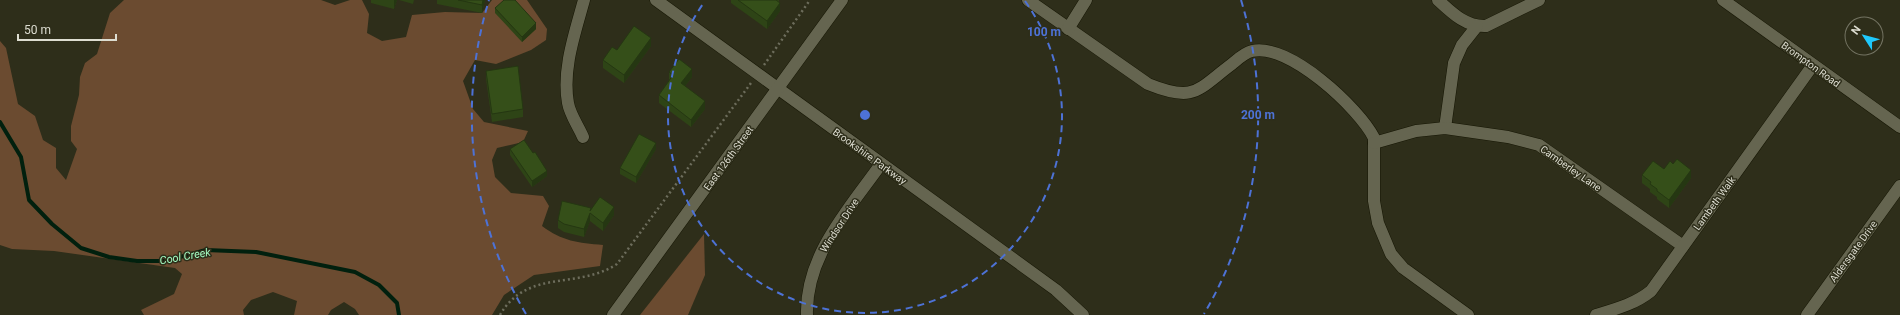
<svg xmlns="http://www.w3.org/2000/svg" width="1900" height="315" font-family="Roboto,sans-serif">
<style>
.green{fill:#6b4b30}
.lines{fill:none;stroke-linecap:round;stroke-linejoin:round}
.stream{stroke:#01200e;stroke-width:4}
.minor-casing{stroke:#161604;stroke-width:13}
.path{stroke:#6d6d5c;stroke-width:2.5;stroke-dasharray:2 3;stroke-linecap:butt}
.minor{stroke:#656550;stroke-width:12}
.wall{fill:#2e4416}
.shaded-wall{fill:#253712}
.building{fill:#354f19;stroke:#253712}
.ring{fill:none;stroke:#4d72d6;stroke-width:2;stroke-dasharray:7 5}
.labels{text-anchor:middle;stroke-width:3;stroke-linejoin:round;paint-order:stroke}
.street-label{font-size:10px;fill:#ddddd1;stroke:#2e2e1a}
.water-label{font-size:11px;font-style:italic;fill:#a4fcc2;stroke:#2e2e1a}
.centre{fill:#4d72d6;stroke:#2e2e1a;stroke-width:2}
.ring-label{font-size:12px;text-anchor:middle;font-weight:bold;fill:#4d72d6;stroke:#2e2e1a;stroke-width:3;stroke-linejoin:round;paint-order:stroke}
</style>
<rect width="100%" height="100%" fill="#2e2e1a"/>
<g class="green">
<path d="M124,0h197l14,5 15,-5h12l7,14 -2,19 15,8 24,-4 6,-22 33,-3 37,1 10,-13h35l20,29 -1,11 -15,10 -35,14 -21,-4 -12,21 10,28 11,13 44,9 -5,11 -26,6 -5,12 3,17 16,16 32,3 6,10 -7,20c20,15 36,17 61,19l-3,21 -66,9 -30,20 -12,20h-133l-4,-6 -11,-7 -13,8 -3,5h-34l3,-14 -24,-9 -22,8 -8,10 1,5h-100l-3,-5 33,-16 8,-20 -7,-6 -121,-17 -42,-2 -12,-4v-204l6,7 12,56 17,12 8,24 13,8v20l10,12 11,-31 -6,-8v-15l8,-31 1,-18 5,-14 12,-9 13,-41z"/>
<path d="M704,234l1,41 -17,40h-48z"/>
</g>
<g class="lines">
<path class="stream" d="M0,122l21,35 8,43 23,24 29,24 28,9 28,4h28l41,-11 50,2 99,20 24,13 18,18 2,12"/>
<defs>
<g id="minor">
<path d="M656,0l400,290 27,25"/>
<path d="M1028,0l120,84c47,19 49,6 84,-20 6,-5 12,-11 20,-13 36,-9 107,57 122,87v63l4,22 13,31 12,14 65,47"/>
<path d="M1438,0c14,13 28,27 48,26l53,-26"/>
<path d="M1723,0l177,127"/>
<path d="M1068,29l18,-29"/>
<path d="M1445,128l9,-65 8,-18 15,-19"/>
<path d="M583,137c-4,-10 -13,-22 -15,-34 -6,-34 7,-70 16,-103"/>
<path d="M1374,143l42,-12 29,-3 63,9 31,8 144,101"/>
<path d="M613,315l229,-315"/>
<path d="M807,315c-2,-59 42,-106 74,-151"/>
<path d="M1596,315c20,-6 39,-11 55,-24l162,-226"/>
<path d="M1807,315l93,-129"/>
</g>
</defs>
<use href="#minor" class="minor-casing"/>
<g class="path">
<path d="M764,65l46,-65"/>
<path d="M500,315c27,-47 78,-25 117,-51l134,-181"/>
</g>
<use href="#minor" class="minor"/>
</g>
<g class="wall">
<path d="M371,0h26l-3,9 -23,-6z"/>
<path d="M399,0h15l-1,4z"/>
<path d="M437,0h48l-3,13 -45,-9z"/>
<path d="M731,0h48l1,11 -13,18 -36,-26z"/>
<path d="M495,8l41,21 -14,13 -27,-29z"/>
<path d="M651,46l-27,37 -21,-15v-8l14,-10z"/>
<path d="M486,71l37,38v8l-31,5 -6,-43z"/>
<path d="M669,72l23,5 -7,9 20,23 -14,18 -32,-24v-8l10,-15z"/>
<path d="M510,149l37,27 -15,11 -22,-32z"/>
<path d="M656,149l-20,34 -16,-9v-6z"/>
<path d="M1664,169l27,9 -22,30 -12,-9v-2l-7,-5v-3l-8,-6v-8z"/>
<path d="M591,210l23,5 -11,16 -13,-10 -6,16 -20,-5 -6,-4v-8z"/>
</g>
<g class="shaded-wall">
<path d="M394,0h3l-3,9z"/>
<path d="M483,0h2l-3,13v-8z"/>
<path d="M780,3v8l-13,18v-8z"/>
<path d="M536,23v6l-14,13v-5z"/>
<path d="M651,38v8l-27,37v-8z"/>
<path d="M692,69v8l-11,14v-8z"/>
<path d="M705,101v8l-14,18v-7z"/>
<path d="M656,143v6l-20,34v-6z"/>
<path d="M1691,170v8l-22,30v-8z"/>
<path d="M547,171v5l-15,11v-6z"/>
<path d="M614,207v8l-11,16v-8z"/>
<path d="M590,213v8l-6,16v-8z"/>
</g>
<g class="building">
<path d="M458,0h25l-1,5z"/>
<path d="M504,0h11l21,23 -14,14 -27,-29z"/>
<path d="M738,0h38l4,3 -13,18z"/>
<path d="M634,26l17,12 -27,37 -21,-15 9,-13 5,3z"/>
<path d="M679,59l13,10 -11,14 24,18 -14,19 -32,-25 14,-20 -4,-3z"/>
<path d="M518,66l5,43 -31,5 -6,-43z"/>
<path d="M639,134l17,9 -20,34 -16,-9z"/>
<path d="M524,140l9,13 2,-1 12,19 -15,10 -22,-32z"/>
<path d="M1677,159l14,11 -22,30 -12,-9v-2l-7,-5 1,-2 -9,-7 11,-14 11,8 6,-8 3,3z"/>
<path d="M600,197l14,10 -11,16 -13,-10 -6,16 -20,-5 -6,-4 4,-19 29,7 -1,3z"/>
</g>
<g class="ring">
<path d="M1025 1A197 197 0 1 1 705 1"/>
<path d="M526 314A393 393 0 0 1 489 0M1241 0A393 393 0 0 1 1204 314"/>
</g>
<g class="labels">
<g class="street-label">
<text transform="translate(1811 64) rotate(36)" y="4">Brompton Road</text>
<text transform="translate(870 156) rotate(36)" y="4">Brookshire Parkway</text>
<text transform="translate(728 158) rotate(-54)" y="4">East 126th Street</text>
<text transform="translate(1571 168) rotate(35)" y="4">Camberley Lane</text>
<text transform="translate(1714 203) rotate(-54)" y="4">Lambeth Walk</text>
<text transform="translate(839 225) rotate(-57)" y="4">Windsor Drive</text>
<text transform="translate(1853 251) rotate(-54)" y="4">Aldersgate Drive</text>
</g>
<g class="water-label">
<text transform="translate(185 256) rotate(-10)" y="4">Cool Creek</text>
</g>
</g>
<circle cx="865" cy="115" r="6" class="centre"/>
<g class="ring-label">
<text x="1044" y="36">100 m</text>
<text x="1258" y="119">200 m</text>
</g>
<g transform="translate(1864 36) rotate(306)"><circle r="19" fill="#2e2e1a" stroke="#747463"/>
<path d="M0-3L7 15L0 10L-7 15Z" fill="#1fc9fd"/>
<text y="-6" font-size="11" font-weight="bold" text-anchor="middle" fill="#ddddd1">N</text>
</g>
<path d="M18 34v6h98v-6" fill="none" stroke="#ddddd1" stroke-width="2"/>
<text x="24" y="34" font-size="12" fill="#ddddd1" stroke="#2e2e1a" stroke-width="3" paint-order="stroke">50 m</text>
</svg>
